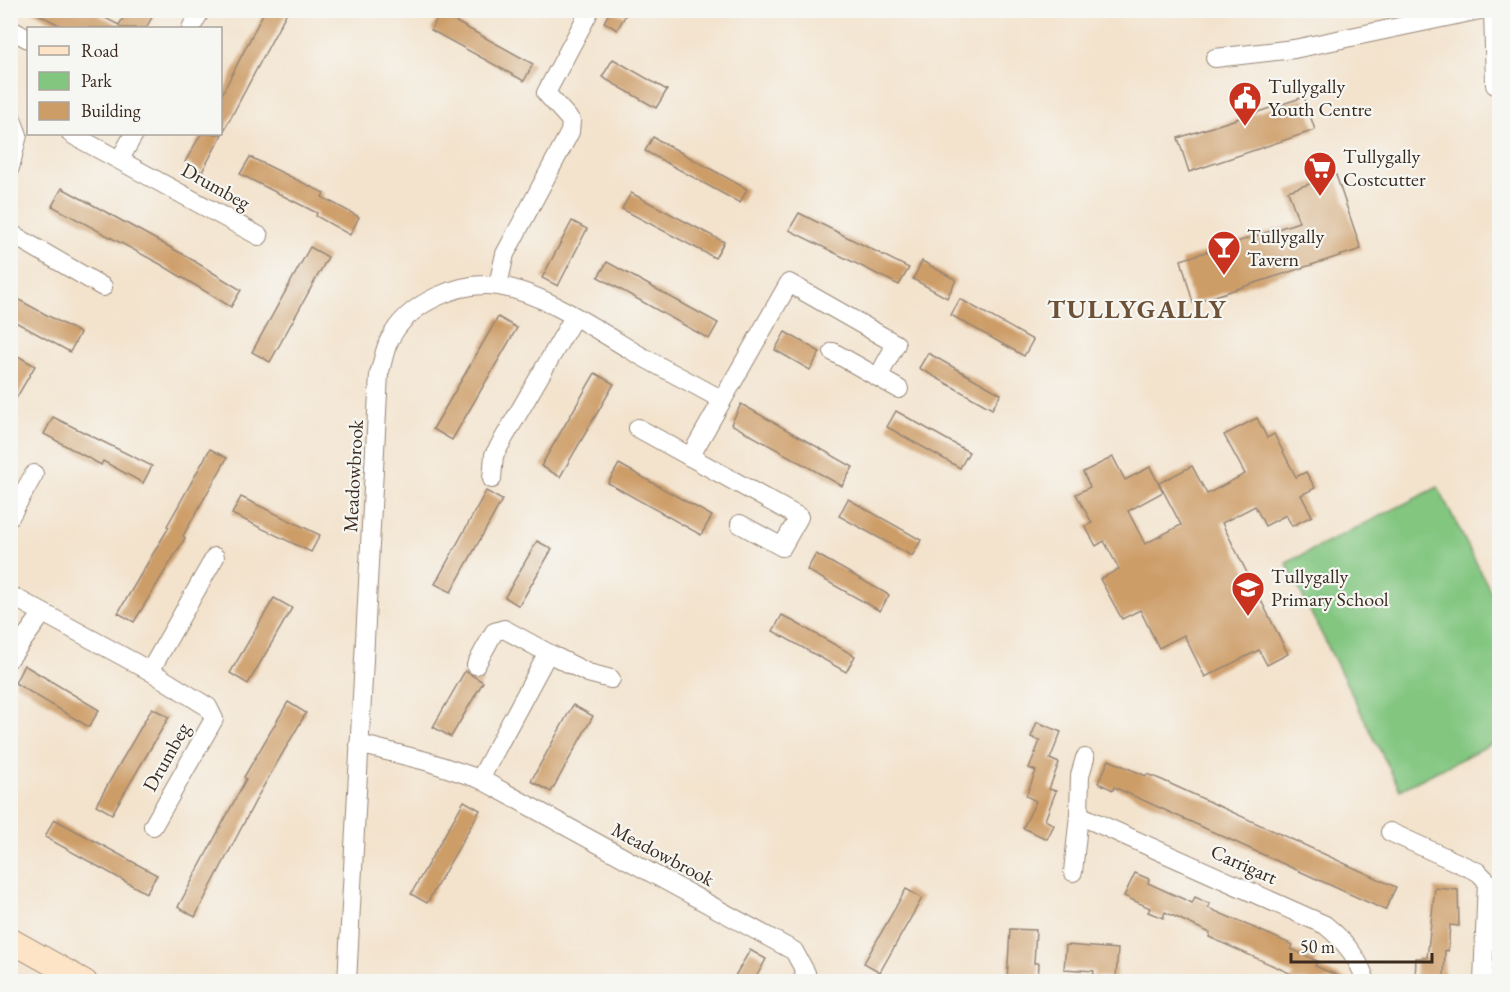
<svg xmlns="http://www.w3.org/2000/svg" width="1510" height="992" font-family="'EB Garamond',serif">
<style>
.green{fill:#82c680;stroke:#5e784f;stroke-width:1.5}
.building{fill:#cd9d67}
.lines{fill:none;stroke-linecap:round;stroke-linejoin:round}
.minor-casing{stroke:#978676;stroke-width:20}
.secondary-casing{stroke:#978676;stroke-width:26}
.minor{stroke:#fff;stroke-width:18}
.secondary{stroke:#fee4c6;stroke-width:24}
.labels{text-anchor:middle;stroke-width:4.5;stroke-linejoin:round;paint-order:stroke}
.poi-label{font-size:20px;fill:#3b2a1e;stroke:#f6f6f2;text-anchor:start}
.street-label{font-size:20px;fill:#3b2a1e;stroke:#f6f6f2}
.district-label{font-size:26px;font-weight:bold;letter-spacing:1.5px;fill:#6e5238;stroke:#f6f6f2}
</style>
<rect width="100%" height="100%" fill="#f6f6f2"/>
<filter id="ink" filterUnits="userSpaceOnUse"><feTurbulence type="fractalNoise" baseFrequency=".0167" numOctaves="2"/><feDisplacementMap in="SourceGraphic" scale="12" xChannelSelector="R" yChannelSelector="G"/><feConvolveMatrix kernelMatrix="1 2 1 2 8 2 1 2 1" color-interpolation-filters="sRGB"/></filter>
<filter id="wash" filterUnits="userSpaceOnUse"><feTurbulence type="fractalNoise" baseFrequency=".008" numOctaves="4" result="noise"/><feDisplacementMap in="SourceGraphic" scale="24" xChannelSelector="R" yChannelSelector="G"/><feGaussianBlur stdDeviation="1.35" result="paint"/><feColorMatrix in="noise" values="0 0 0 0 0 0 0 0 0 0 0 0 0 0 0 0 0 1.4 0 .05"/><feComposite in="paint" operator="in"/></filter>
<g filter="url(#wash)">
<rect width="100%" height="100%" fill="#f3e3cd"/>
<path class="green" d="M1438,487l61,121v132l-99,50 -114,-227z"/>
<g id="blocks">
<g class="building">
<path d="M30,10h59l30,15 9,-15h28l-10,18h-81z"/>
<path d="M265,10h23l-86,162 -17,-10 16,-28h19v-36z"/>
<path d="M611,10l14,6 -8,14 -13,-8z"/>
<path d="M440,13l93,51 -9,17 -93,-51z"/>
<path d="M613,59l54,31 -11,18 -54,-31z"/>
<path d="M1304,97l11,33 -126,42 -11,-34z"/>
<path d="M653,137l94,52 -7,14 -95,-52z"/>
<path d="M250,157l74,36 -2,4 37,20 -9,18 -34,-19 1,-3 -77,-39z"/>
<path d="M1336,175l25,74 -168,54 -12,-43 118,-38 -11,-31z"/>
<path d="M62,188l124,68 55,34 -10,17 -71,-43 -108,-58z"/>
<path d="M631,193l93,49 -9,16 -93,-49z"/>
<path d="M799,213l110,55 -10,17 -110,-55z"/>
<path d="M572,221l15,8 -29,57 -16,-8z"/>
<path d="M310,247l18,10 -58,105 -18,-10z"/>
<path d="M922,261l34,19 -9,18 -34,-19z"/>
<path d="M607,262l111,61 -9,16 -111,-62z"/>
<path d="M10,295l70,38 -10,19 -60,-33z"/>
<path d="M960,299l73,41 -9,16 -73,-41z"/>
<path d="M498,317l19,11 -65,112 -19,-11z"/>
<path d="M785,332l35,20 -10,18 -35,-20z"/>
<path d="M928,353l73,41 -9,15 -73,-41z"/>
<path d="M18,356l17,10 -25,43v-40z"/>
<path d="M595,373l19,11 -54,93 -19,-11z"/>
<path d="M741,404l112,63 -11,19 -111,-62z"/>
<path d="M896,411l73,41 -9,16 -73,-41z"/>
<path d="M53,417l99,49 -9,17 -40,-22 -2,4 -57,-31z"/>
<path d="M1257,418l10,20 7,-4 22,43 10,-5 9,16 -14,7 11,21 -20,10 -6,-11 -21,11 -10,-20 -33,17 66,131 -21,11 -8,-15 -54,27 -21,-42 -25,13 -19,-38 -18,9 -22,-40 19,-10 -15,-28 -8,5 -11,-20 7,-3 -16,-29 14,-7 -7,-15 30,-15 12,23 25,-13 13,25 -35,19 17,33 36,-19 -22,-42 33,-17 15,28 38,-20 -21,-39z"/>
<path d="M210,449l17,9 -44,78 2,2 -51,84 -16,-9 51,-86 -2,-1z"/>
<path d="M619,464l93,52 -11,19 -93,-52z"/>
<path d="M486,491l16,9 -51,92 -16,-8z"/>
<path d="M241,497l79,38 -9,17 -79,-38z"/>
<path d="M848,499l73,41 -9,16 -73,-40z"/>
<path d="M537,541l15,8 -33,57 -14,-9z"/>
<path d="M816,554l73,41 -9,16 -73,-41z"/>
<path d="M274,598l18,10 -44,76 -18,-11z"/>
<path d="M782,615l73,41 -9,16 -73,-41z"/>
<path d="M24,665l75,45 -10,17 -74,-44z"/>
<path d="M465,671l18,11 -32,55 -18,-10z"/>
<path d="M288,702l18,11 -47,81 -64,123 -17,-10 68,-128 -2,-2z"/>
<path d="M573,705l20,11 -42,76 -20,-11z"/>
<path d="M152,708l17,9 -57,97 -16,-9z"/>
<path d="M1037,722l24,10 -11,27 9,4 -10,26 7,2 -11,29 9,5 -7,14 -24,-11 13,-27 -10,-5 10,-25 -7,-3 11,-27 -9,-4z"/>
<path d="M1109,760l37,16 1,-2 15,6 234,107 -11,23 -271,-123 -1,3 -15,-7z"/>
<path d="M464,801l16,9 -53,93 -16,-9z"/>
<path d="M54,819l103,56 -11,18 -101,-56z"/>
<path d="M1135,873l14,6 -1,4 44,20 3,-6 15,7 -2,4 85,37 -2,4 26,12 -2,5 35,15h-60l4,-6 -85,-38 1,-4 -45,-21 -2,6 -15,-6 2,-4 -26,-12z"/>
<path d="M1435,888l23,2 1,36 -9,-1 -2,26 -3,-1 -1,31h-29l1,-23h11z"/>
<path d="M906,889l16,9 -42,74 -16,-9z"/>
<path d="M1010,929l26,1 -2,33h5l-1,18h-31z"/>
<path d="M1066,945l52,4 -2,29 -23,-2 1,-5 -30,-2z"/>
<path d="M750,950l16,9 -12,22h-22z"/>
</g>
</g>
</g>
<g filter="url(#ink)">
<use href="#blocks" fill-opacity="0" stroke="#978676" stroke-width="1.5"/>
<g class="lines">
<defs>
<g id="minor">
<path d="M1493,10l2,75"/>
<path d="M191,28l10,-18"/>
<path d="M10,29l18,10"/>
<path d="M1215,58l79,-9 186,-39"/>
<path d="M10,114l8,21 -8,33"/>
<path d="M71,134l188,102"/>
<path d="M120,159l14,-25"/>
<path d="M10,233l93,54"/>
<path d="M498,285l7,-31 65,-122 1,-11 -25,-28 42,-79"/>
<path d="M833,352l66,37"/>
<path d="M638,428l161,89 -17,30 -42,-23"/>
<path d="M690,457l99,-174 107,61 -18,33"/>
<path d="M492,479l2,-24 80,-138"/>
<path d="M10,517l24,-43"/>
<path d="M10,595l140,76 58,36 6,12 -61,107"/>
<path d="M10,658l33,-45"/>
<path d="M476,665l18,-33 10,-3 44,24"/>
<path d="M150,671l65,-114"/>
<path d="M359,744l67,17 54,18 314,172 12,22 -5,9"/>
<path d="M1085,758l-5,17 -1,40 246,110c19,15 34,33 41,57"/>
<path d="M480,779l68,-126 40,20 23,6"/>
<path d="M1390,832l88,40 9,9 -4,101"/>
<path d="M1073,872l6,-57"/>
<path d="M347,982l32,-608c4,-11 5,-25 11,-35 18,-36 70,-59 109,-53 45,7 96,43 135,66 29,17 59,31 88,48"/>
</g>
<path id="secondary" d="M10,940l75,42"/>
</defs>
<use href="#minor" class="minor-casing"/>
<use href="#secondary" class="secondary-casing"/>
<use href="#minor" class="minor"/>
<use href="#secondary" class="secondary"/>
</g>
</g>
<defs>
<symbol id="civic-pin" viewBox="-11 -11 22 30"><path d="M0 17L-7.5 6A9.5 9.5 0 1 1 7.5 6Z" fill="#c8321e" stroke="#f6f6f2"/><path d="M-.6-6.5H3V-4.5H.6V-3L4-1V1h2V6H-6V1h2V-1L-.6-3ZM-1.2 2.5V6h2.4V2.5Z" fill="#fff"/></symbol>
<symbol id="supermarket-pin" viewBox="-11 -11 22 30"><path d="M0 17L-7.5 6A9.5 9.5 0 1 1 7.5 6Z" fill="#c8321e" stroke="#f6f6f2"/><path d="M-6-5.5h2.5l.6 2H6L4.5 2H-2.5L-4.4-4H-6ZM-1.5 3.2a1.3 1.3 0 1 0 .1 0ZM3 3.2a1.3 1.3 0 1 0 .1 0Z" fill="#fff"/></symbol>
<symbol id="bar-pin" viewBox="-11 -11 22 30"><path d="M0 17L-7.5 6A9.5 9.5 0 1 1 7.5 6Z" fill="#c8321e" stroke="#f6f6f2"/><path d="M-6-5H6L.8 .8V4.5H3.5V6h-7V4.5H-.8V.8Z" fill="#fff"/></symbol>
<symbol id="school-pin" viewBox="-11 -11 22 30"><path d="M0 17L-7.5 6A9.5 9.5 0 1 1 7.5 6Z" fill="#c8321e" stroke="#f6f6f2"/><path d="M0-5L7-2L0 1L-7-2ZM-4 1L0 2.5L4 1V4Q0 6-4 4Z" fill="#fff"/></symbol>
</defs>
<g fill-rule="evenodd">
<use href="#civic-pin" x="1226" y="79" width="38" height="52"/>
<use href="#supermarket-pin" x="1301" y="149" width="38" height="52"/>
<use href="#bar-pin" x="1205" y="228" width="38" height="52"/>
<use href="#school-pin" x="1229" y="569" width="38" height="52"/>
</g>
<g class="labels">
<g class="poi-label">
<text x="1268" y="93">Tullygally<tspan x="1268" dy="23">Youth Centre</tspan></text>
<text x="1343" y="163">Tullygally<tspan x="1343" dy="23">Costcutter</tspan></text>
<text x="1247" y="243">Tullygally<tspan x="1247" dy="23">Tavern</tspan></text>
<text x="1271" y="583">Tullygally<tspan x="1271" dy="23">Primary School</tspan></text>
</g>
<g class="street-label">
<text transform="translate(216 186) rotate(29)" y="7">Drumbeg</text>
<text transform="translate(353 476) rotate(-87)" y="7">Meadowbrook</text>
<text transform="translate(166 757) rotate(-61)" y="7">Drumbeg</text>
<text transform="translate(663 854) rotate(28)" y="7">Meadowbrook</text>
<text transform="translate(1244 864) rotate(24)" y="7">Carrigart</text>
</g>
<g class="district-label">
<text x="1137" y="318">TULLYGALLY</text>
</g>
</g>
<rect width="1510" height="992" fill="none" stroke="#f6f6f2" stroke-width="36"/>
<rect x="27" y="27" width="195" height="108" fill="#f6f6f2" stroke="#aba49d" stroke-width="1.5"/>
<rect x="39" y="46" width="30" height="9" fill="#fee4c6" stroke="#aba49d" stroke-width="1.5"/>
<text x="81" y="57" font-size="18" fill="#3b2a1e">Road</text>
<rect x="39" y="72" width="30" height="18" fill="#82c680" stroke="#aba49d" stroke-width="1.5"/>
<text x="81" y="87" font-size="18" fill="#3b2a1e">Park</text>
<rect x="39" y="102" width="30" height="18" fill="#cd9d67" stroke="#aba49d" stroke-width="1.5"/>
<text x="81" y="117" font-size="18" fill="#3b2a1e">Building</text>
<path d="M1291 953v9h141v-9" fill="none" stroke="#3b2a1e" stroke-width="3"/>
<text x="1300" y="953" font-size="18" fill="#3b2a1e" stroke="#f6f6f2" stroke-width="4.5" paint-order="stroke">50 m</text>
</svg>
